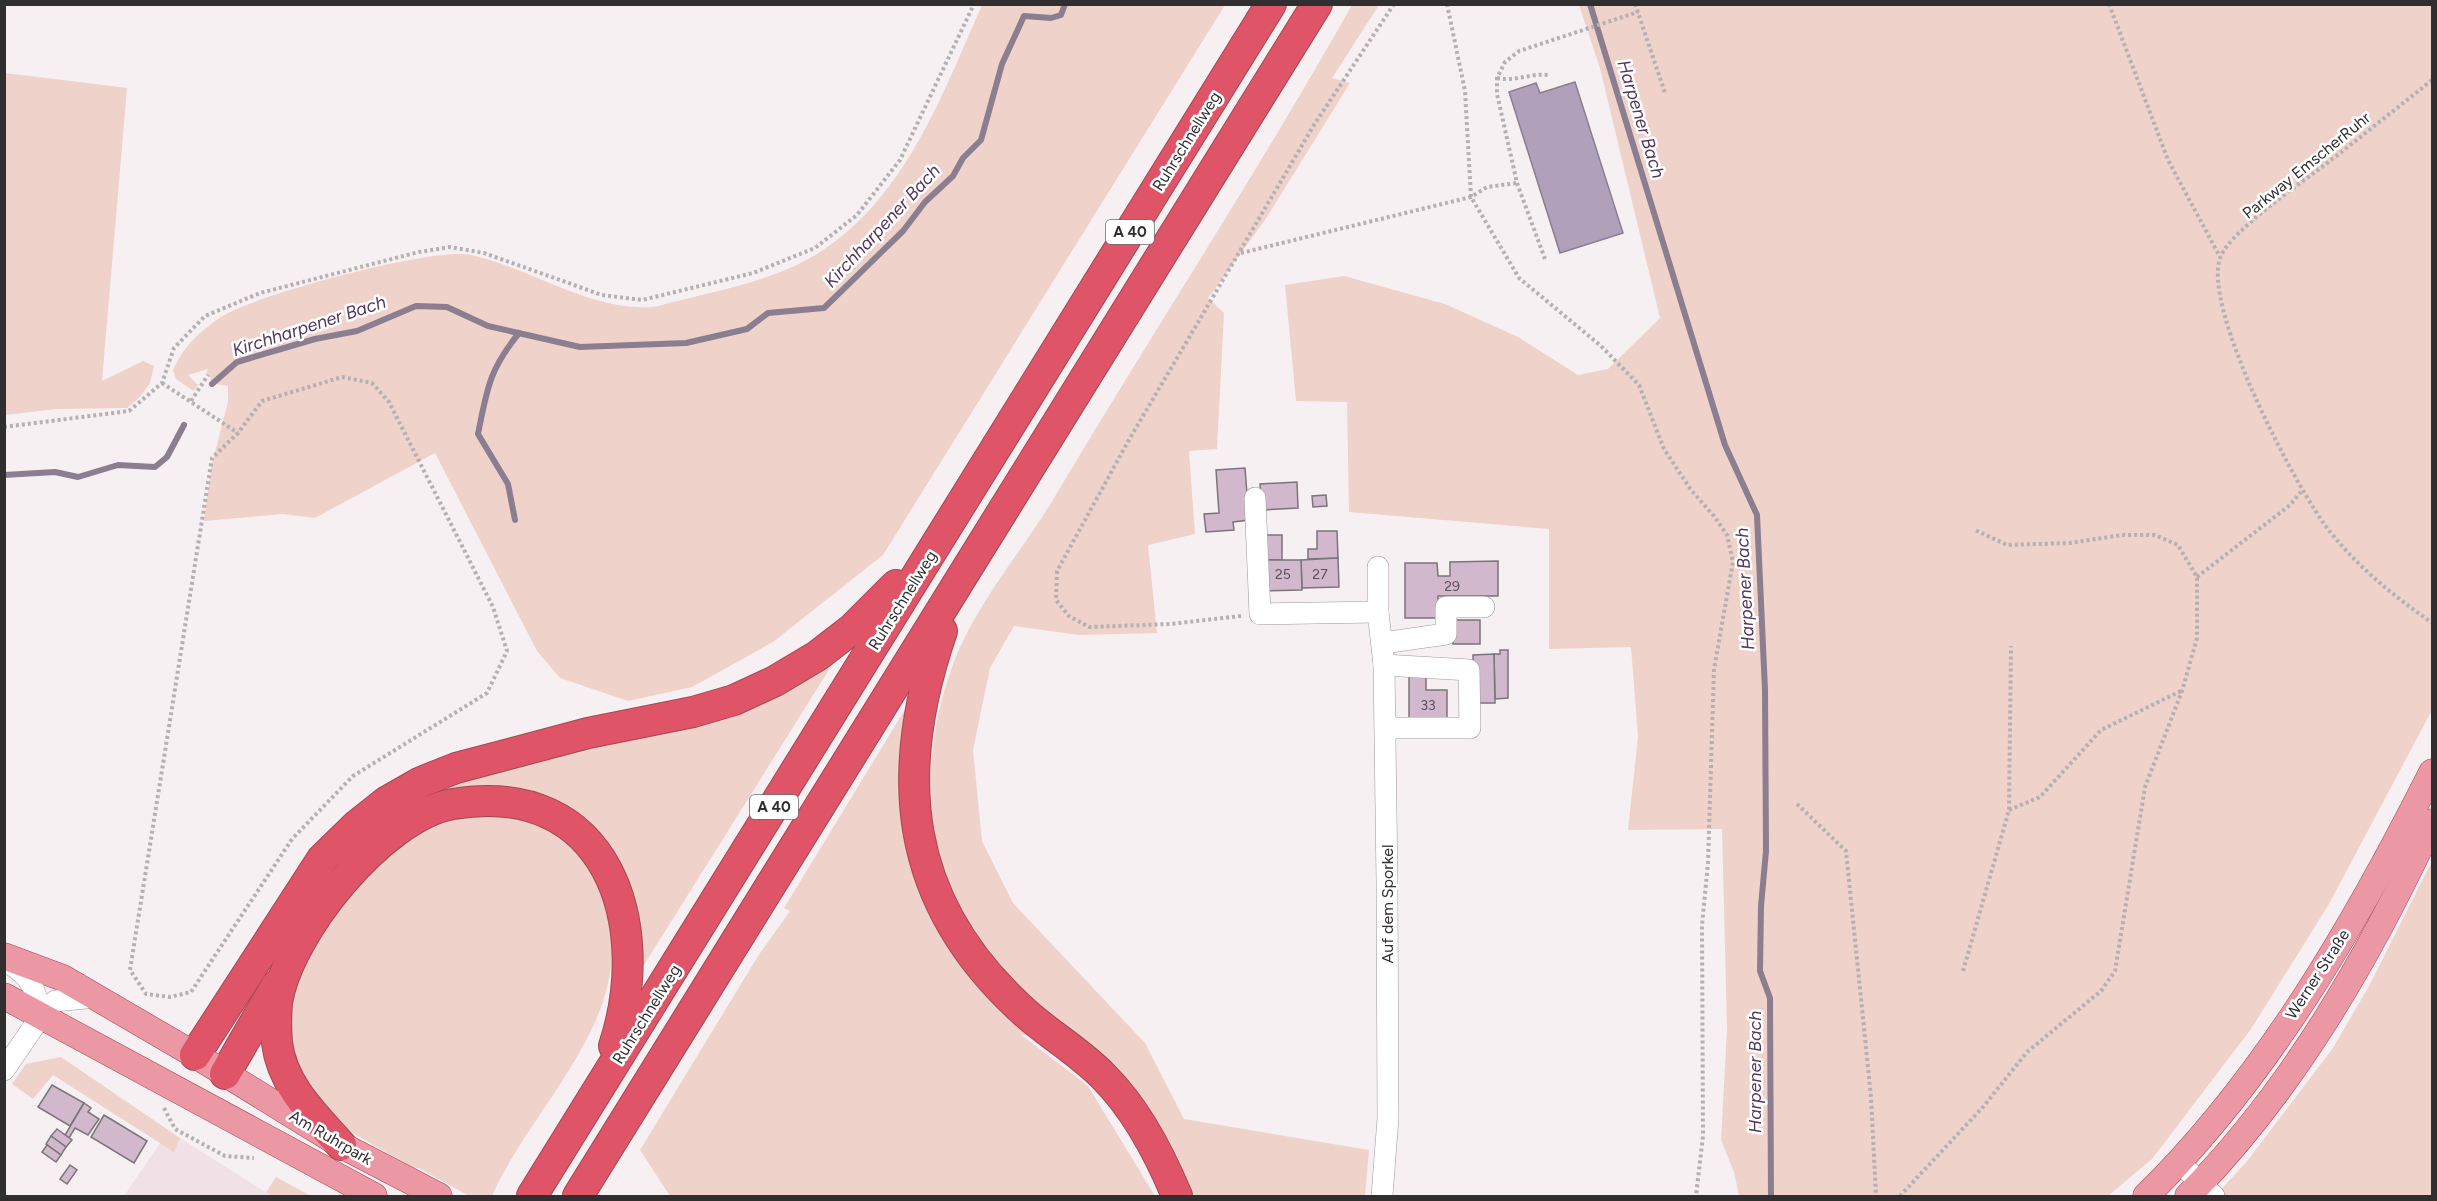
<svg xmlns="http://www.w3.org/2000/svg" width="2437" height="1201" font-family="Figtree,sans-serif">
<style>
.built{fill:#f0e1e6}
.green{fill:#efd2ca}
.water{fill:#b1a0ba;stroke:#8a7e90;stroke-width:1.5}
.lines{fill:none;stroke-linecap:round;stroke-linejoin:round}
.stream{stroke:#8a7e90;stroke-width:6}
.building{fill:#d2b8cc;stroke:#797578;stroke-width:1.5}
.minor-casing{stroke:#9e979a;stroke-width:22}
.major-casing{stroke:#a24753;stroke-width:27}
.highway-casing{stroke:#a24753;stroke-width:32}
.path{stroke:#b5b0b1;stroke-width:4;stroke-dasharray:3 3;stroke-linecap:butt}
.minor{stroke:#fff;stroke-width:21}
.major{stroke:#ec98a4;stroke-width:26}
.highway{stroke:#e05467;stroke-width:30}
.labels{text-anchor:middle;stroke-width:5;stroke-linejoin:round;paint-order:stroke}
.number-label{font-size:14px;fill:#585056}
.shield{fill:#fff;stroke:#6e6d6d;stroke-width:1.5}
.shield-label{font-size:15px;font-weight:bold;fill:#302e2e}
.street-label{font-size:16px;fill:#302e2e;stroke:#fff}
.water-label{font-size:18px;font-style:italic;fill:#50375d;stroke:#fff}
</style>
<rect width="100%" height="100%" fill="#f7f0f2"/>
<path class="built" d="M180,1138l92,58h-148l36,-53 14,8z"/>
<g class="green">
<path d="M982,5h243l-342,550 -110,87 -81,45 -64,14 -68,-23 -23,-27 -102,-198 -120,65 -32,-4 -79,7 8,-57 16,-62v-16l-18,-3 1,-5 -5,-4 2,-5 -20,6 10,10 -4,6 -18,-12 -3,-9c11,-24 26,-38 48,-53 34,-22 212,-70 250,-62 63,14 117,56 183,52 40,-11 84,-19 124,-34 116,-44 158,-164 204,-268z"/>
<path d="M1352,5h27l-47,73 18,5 -85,137 -57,78 16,15 -7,136 -28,2 6,83 -47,11 9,88 -79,2 -64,-9 -24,42 -17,82 9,91 31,62 132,140 39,76 185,31 -4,46h-172c-12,-40 -31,-70 -58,-102 -9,-11 -17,-23 -27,-33 -33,-30 -72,-53 -103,-85 -23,-23 -42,-60 -55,-90 -29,-66 -23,-146 0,-213 22,-65 69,-117 104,-175 98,-165 204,-326 298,-493z"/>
<path d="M1579,5h853v705l-103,194 -78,125 -99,130 -44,37h-369l-5,-24 -13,-32 6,-111 -5,-200 -94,1 10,-93 -7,-90 -82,2v-120l-200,-17 -2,-110 -51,-1 -11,-116 59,-9 101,28 73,33 60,38 30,-6 52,-51 -60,-250z"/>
<path d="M5,73l122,15 -25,293 41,-20 11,5 -4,17 -10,14 -13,11 -71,1 -51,6z"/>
<path d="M842,649l-205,327 -52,-152 -164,-16 -192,236 -4,-3 110,-174 44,-42 59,-37z"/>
<path d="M912,698l-2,145 128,195 -18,-4 68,52 67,110h-485l-30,-46 118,-194 32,-45 -6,-3z"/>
<path d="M508,813c49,19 74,34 94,84 44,113 -69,205 -110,299h-23l-50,-28h-6l-67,-39 -46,-50 -13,-55 14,-58 51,-76 52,-51 45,-21z"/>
<path d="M2432,861v335h-217l33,-36 85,-112 36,-62z"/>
<path d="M61,1057l119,81 -6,14 -121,-77 -20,24 -21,-15 14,-20z"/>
<path d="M276,1177l35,19h-39l-6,-4z"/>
</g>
<path class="water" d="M1575,82l48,151 -63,20 -51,-161 27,-9 4,10z"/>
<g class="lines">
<g class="stream">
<path d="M1590,4l135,441 32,70 8,175 1,161 -5,55 -1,65 10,27 1,198"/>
<path d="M212,384l25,-22 78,-23 42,-8 59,-25 31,1 41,19 92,21 106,-4 61,-14 21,-16 56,-5 79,-77 22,-29 28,-26 10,-18 18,-18 21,-76 22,-48 27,2 10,-3 4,-11"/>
<path d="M4,475l51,-3 23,5 40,-12 37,2 12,-10 17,-32"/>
<path d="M515,520l-7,-36 -30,-50c9,-45 11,-64 41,-101"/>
</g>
</g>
<g class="building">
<path d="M1245,468l4,52 -16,2 1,8 -28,2 -2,-18 15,-1 -3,-43z"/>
<path d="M1297,482l1,26 -37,2 -1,-26z"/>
<path d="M1326,495l1,11 -14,1 -1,-11z"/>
<path d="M1317,531h20l1,27 -30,1v-10h9z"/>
<path d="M1263,535h19v25h-18z"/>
<path d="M1338,558l1,29 -37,1 -1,-28z"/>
<path d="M1264,560h37l1,30 -37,1z"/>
<path d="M1498,561v35h-60v22h-33v-55h32l1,13h12v-14z"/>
<rect x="1453" y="620" width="27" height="24"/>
<path d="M1500,650h8v48l-13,1 -1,-45h6z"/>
<path d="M1494,654l1,49h-21l-1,-48z"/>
<path d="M1409,673h17v17h21v30h-38z"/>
<path d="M52,1085l32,18 -14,23 -32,-19z"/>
<path d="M84,1103l7,5 -3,4 11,7 -11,16 -13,-7 -6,10 -4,-3z"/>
<path d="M104,1115l43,26 -13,22 -43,-26z"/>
<path d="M57,1129l15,11 -6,7 -15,-11z"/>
<path d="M51,1136l15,11 -5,8 -15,-11z"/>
<path d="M47,1145l14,10 -5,7 -14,-10z"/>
<path d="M70,1165l7,5 -10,14 -7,-5z"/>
</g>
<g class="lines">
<defs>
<g id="minor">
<path d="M1255,498l5,116 118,-2"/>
<path d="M1378,567v45l6,53 3,217 1,236 -6,78"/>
<path d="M1383,643l63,-9v-27h38"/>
<path d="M1384,665l85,5 1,58h-84"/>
<path d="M9,963c24,16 26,25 32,53"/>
<path d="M4,1070l37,-54 14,-15 41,-4"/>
<path d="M2179,1162l35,34"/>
</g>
<g id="major">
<path d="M4,956l59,22 132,77 146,90 98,51"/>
<path d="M4,996l370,200"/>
<path d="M2146,1196c121,-119 210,-273 286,-424"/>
<path d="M2188,1196c105,-106 181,-239 244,-374"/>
</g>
<g id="highway">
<path d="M942,631c-50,145 -38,270 78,377 26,25 59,43 84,69 32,32 56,78 73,119"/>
<path d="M195,1055l127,-196 35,-34 29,-23 35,-20 35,-14 132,-35 105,-21 41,-12 41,-19 42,-25 35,-27 44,-44"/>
<path d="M225,1074l51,-88"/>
<path d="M341,1145c-27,-30 -59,-60 -64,-102 -1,-12 -1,-28 0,-40 10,-69 105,-187 176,-199 155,-26 201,120 161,242"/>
<path d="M532,1196l739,-1192"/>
<path d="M578,1196l739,-1192"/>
</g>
</defs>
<use href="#minor" class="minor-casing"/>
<use href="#major" class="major-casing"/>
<use href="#highway" class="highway-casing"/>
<g class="path">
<path d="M1447,4l18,87 6,106 48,81 82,68 38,39 25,64 27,41 23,26 13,19 6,27 -19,107 -6,194 -6,62 1,211 -7,60"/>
<path d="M1635,4l30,89"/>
<path d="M2109,4l59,156 52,97"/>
<path d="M1497,78c18,4 33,-5 51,-3"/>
<path d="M2432,80c-35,28 -70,56 -106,84 -25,19 -94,66 -105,92 -22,48 77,237 110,277 32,39 61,61 101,90"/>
<path d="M1241,253l230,-56 16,-10 30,-4"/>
<path d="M1545,259l-28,-76 -20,-89v-16l8,-16 14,-11 119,-39"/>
<path d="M342,377l30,6 17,19 104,205 14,44 -20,42 -134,83 -61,63 -101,153 -21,5 -24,-3 -16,-24 82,-512 26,-25 24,-32z"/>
<path d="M162,383l76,50"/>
<path d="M191,401l17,-26"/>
<path d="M4,427l125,-16 33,-28 12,-35 31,-32 55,-23 159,-41 31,-5 34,6 118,42 40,5 111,-27 62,-25 42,-33 43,-55 74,-156"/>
<path d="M2197,577l93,-72 11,-13"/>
<path d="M1241,616l-71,8 -81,3 -20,-11 -13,-16 1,-29 73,-133 184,-313 80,-121"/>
<path d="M1797,804l49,47 25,246 5,99"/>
<path d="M2009,810l31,-13 61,-67 80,-39"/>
<path d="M1963,971l46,-161 2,-164"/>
<path d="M164,1108l11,21 50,27 29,2"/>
<path d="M1900,1196l83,-89 44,-55 74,-61 14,-20 30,-184 37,-96 15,-53v-61l-19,-32 -23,-10h-33l-52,8 -63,2 -32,-15"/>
</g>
<use href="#minor" class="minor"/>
<use href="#major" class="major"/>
<use href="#highway" class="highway"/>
</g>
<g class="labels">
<g class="number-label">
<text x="1283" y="579">25</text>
<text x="1320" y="579">27</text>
<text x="1452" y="591">29</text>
<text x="1428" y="710">33</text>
</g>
<g class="shield">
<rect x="1106" y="220" width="48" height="24" rx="4.5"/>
<rect x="750" y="795" width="48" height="24" rx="4.5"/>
</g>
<g class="shield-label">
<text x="1130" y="237">A 40</text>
<text x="774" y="812">A 40</text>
</g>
<g class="street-label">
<text transform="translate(1186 141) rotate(-58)" y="6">Ruhrschnellweg</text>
<text transform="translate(2306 165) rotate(-39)" y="6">Parkway EmscherRuhr</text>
<text transform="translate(902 600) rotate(-58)" y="6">Ruhrschnellweg</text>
<text transform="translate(1387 904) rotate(-90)" y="6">Auf dem Sporkel</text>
<text transform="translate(2317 974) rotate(-57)" y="6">Werner Straße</text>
<text transform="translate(646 1014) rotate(-58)" y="6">Ruhrschnellweg</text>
<text transform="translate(331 1137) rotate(30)" y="6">Am Ruhrpark</text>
</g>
<g class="water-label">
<text transform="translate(1641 119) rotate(73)" y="6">Harpener Bach</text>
<text transform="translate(882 226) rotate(-47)" y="6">Kirchharpener Bach</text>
<text transform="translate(309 326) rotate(-18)" y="6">Kirchharpener Bach</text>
<text transform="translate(1745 589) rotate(-93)" y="6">Harpener Bach</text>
<text transform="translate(1755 1072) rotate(-90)" y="6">Harpener Bach</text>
</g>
</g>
<rect width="2437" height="1201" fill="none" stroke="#302e2e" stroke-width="12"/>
</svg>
